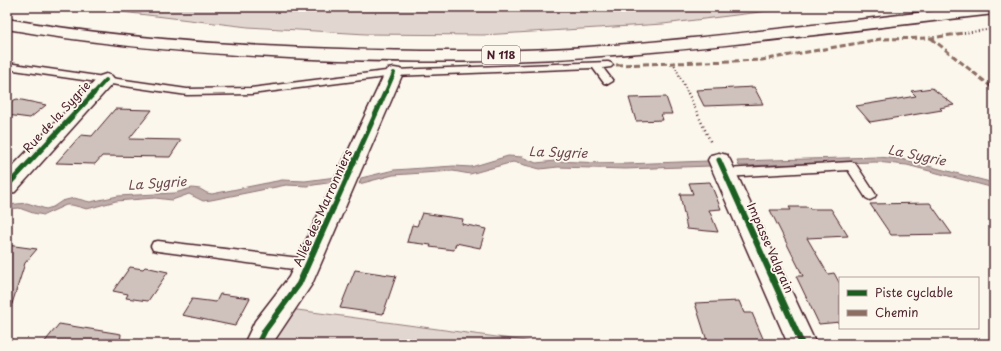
<svg xmlns="http://www.w3.org/2000/svg" width="1001" height="351" font-family="'Playpen Sans',sans-serif">
<style>
.green{fill:#e2d7d0;stroke:#967b7e}
.water{fill:#bfadaa;stroke:#907477}
.building{fill:#cfc2bc;stroke:#4a1f2b}
.lines{fill:none;stroke-linecap:round;stroke-linejoin:round}
.service-casing{stroke:#4a1f2b;stroke-width:3}
.minor-casing{stroke:#4a1f2b;stroke-width:3}
.trunk-casing{stroke:#4a1f2b;stroke-width:3}
.path-far1{stroke:#4a1f2b;stroke-width:2;stroke-dasharray:1 2.5;stroke-linecap:butt}
.path{stroke:#4a1f2b;stroke-width:2.5;stroke-dasharray:1 3;stroke-linecap:butt}
.service{fill:#fbf7ec;fill-rule:evenodd}
.minor{fill:#fbf7ec;fill-rule:evenodd}
.trunk{fill:#fbf7ec;fill-rule:evenodd}
.quiet{stroke:#8d6e63;stroke-width:3;stroke-dasharray:6 3;stroke-linecap:butt}
.cycleway-far2-casing{stroke:#fbf7ec;stroke-width:6}
.cycleway-far1-casing{stroke:#fbf7ec;stroke-width:8}
.cycleway-casing{stroke:#fbf7ec;stroke-width:8}
.cycleway-far2{stroke:#1b5e20;stroke-width:4}
.cycleway-far1{stroke:#1b5e20;stroke-width:5}
.cycleway{stroke:#1b5e20;stroke-width:6}
.labels{text-anchor:middle;stroke-width:3.5;stroke-linejoin:round;paint-order:stroke}
.shield{fill:#fbf7ec;stroke:#7f6065;stroke-width:1}
.shield-label{font-size:11px;font-weight:bold;fill:#4a1f2b}
.street-label{font-size:12px;fill:#4a1f2b;stroke:#fbf7ec}
.water-label{font-size:13px;font-style:italic;fill:#6d4a51;stroke:#fbf7ec}
</style>
<rect width="100%" height="100%" fill="#fbf7ec"/>
<filter id="ink" filterUnits="userSpaceOnUse"><feTurbulence type="fractalNoise" baseFrequency=".025" numOctaves="2"/><feDisplacementMap in="SourceGraphic" scale="8" xChannelSelector="R" yChannelSelector="G"/><feConvolveMatrix kernelMatrix="1 2 1 2 8 2 1 2 1" color-interpolation-filters="sRGB"/></filter>
<g filter="url(#ink)">
<g class="green">
<path d="M80,7h721l-138,17 -180,11 -117,-1 -118,-7z"/>
<path d="M290,309l258,35h-276z"/>
</g>
<g class="water">
<path d="M508,156l14,1 14,6 19,-2 70,3 83,-3 3,5 -86,3 -67,-2 -18,2 -27,-7 -43,12 -17,-3 -60,4 -34,9 2,-6 33,-8 60,-4 17,1z"/>
<path d="M878,157l23,2 93,24v5l-87,-23 -31,-3 -137,4 -2,-5z"/>
<path d="M336,177l-2,5 -27,4 -21,-1 -75,15 -8,1 -14,-7 -17,6 -17,-2 -39,3 -29,8 -15,-4h-6l-22,10 -11,-2 -14,-5 -12,1v-4l20,-2 19,6 7,-2 9,-6 12,-3 16,4 28,-6 57,-3 17,-5 8,1 7,4 5,1 70,-14 23,1z"/>
</g>
<g class="building">
<path d="M754,87l9,17 -59,2 -8,-16z"/>
<path d="M932,88l22,17 -14,3 2,2 -72,12 -14,-16 60,-10 -5,-5z"/>
<path d="M666,97l6,17h-11l2,6 -27,1 -7,-23z"/>
<path d="M17,99l29,6 -16,13 -23,-3v-12z"/>
<path d="M115,109l37,1 -23,29 52,1 -11,17 -68,-1 -7,8 -39,-1 25,-28 11,1z"/>
<path d="M710,182l11,27 -12,1 9,22 -31,-3 -7,-35h13l-4,-11z"/>
<path d="M930,203l22,31 -61,1 -21,-31z"/>
<path d="M789,207h19l2,2h21l17,27 -41,2 21,36 6,-1 6,11v38l-21,2 -23,-48h7l-33,-66h21z"/>
<path d="M422,213l41,6 -1,5 24,5 -6,19 -24,-5 -2,7 -24,-3 1,-2 -24,-3 5,-17 5,1z"/>
<path d="M7,245l30,4 -12,14 -14,44 -4,-1z"/>
<path d="M130,267l13,2 2,-2 23,5 -20,29 -22,-3 2,-4 -15,-3z"/>
<path d="M355,270l41,6 -13,38 -43,-6z"/>
<path d="M220,294l30,4 -15,28 -53,-11 10,-16 24,3z"/>
<path d="M739,301l5,12h8l13,30 -57,1 -13,-41z"/>
<path d="M59,324l62,10 -1,10h-77z"/>
</g>
<g class="lines">
<defs>
<g id="service">
<path d="M608,62l3,1 2,2 -2,2 -8,1 10,13 -5,3 -4,-1 -11,-15 -199,8 -143,18 -64,1 -180,-26v-6l180,26 64,-1 143,-18z"/>
<path d="M851,162l4,1 19,29 2,3 -2,3 -4,2 -4,-2 -18,-28 -123,7 -4,-1 -2,-3 2,-3 4,-1z"/>
<path d="M158,241l150,18 5,2 2,4 -2,4 -5,2 -150,-20 -5,-1 -2,-4 2,-4z"/>
</g>
<g id="minor">
<path d="M394,68l6,1 3,4 -91,211 -40,60h-28l11,-23 34,-44 96,-204 3,-4z"/>
<path d="M106,74l6,2 3,4 -3,4 -97,108 -8,2v-22l93,-96z"/>
<path d="M719,153l8,2 3,5 86,184h-28l-80,-184 3,-5z"/>
</g>
<path id="trunk" d="M970,7h24v7c-135,15 -270,34 -406,43 -83,6 -166,5 -249,3 -111,-4 -222,-12 -332,-31v-10c110,19 222,27 334,30 82,3 165,3 247,-2 128,-9 255,-26 382,-40z"/>
</defs>
<use href="#service" class="service-casing"/>
<use href="#minor" class="minor-casing"/>
<use href="#trunk" class="trunk-casing"/>
<g class="path-far1">
<path d="M964,33l30,-4"/>
<path d="M673,62l15,32"/>
</g>
<path class="path" d="M688,93l23,50"/>
<use href="#service" class="service"/>
<use href="#minor" class="minor"/>
<use href="#trunk" class="trunk"/>
<g class="quiet">
<path d="M931,38l63,51"/>
<path d="M616,65l146,-5 119,-21 50,-1 33,-5"/>
</g>
<defs>
<g id="cycleway-far2">
<path d="M93,94l13,-14"/>
<path d="M385,94l9,-21"/>
</g>
<g id="cycleway-far1">
<path d="M719,160l22,49"/>
<path d="M7,186l87,-93"/>
<path d="M333,209l52,-116"/>
</g>
<g id="cycleway">
<path d="M741,208l61,136"/>
<path d="M258,344l7,-14 34,-46 34,-76"/>
</g>
</defs>
<use href="#cycleway-far2" class="cycleway-far2-casing"/>
<use href="#cycleway-far1" class="cycleway-far1-casing"/>
<use href="#cycleway" class="cycleway-casing"/>
<use href="#cycleway-far2" class="cycleway-far2"/>
<use href="#cycleway-far1" class="cycleway-far1"/>
<use href="#cycleway" class="cycleway"/>
</g>
</g>
<g class="labels">
<rect class="shield" x="482" y="46" width="38" height="18" rx="3"/>
<g class="shield-label">
<text x="501" y="59">N 118</text>
</g>
<g class="street-label">
<text transform="translate(57 117) rotate(-47)" y="4">Rue de la Sygrie</text>
<text transform="translate(323 208) rotate(-66)" y="4">Allée des Marronniers</text>
<text transform="translate(770 248) rotate(66)" y="4">Impasse Valgrain</text>
</g>
<g class="water-label">
<text transform="translate(558 152) rotate(2)" y="5">La Sygrie</text>
<text transform="translate(917 155) rotate(12)" y="5">La Sygrie</text>
<text transform="translate(157 183) rotate(-4)" y="5">La Sygrie</text>
</g>
</g>
<rect width="1001" height="351" fill="none" stroke="#fbf7ec" stroke-width="24"/>
<rect x="12" y="12" width="977" height="327" fill="none" stroke="#4a1f2b" stroke-width="1.5" filter="url(#ink)"/>
<rect x="839" y="277" width="140" height="52" fill="#fbf7ec" stroke="#b4a19f"/>
<rect x="847" y="290" width="20" height="6" fill="#1b5e20" stroke="#b4a19f"/>
<text x="875" y="297" font-size="12" fill="#4a1f2b">Piste cyclable</text>
<rect x="847" y="310" width="20" height="6" fill="#8d6e63" stroke="#b4a19f"/>
<text x="875" y="317" font-size="12" fill="#4a1f2b">Chemin</text>
</svg>
